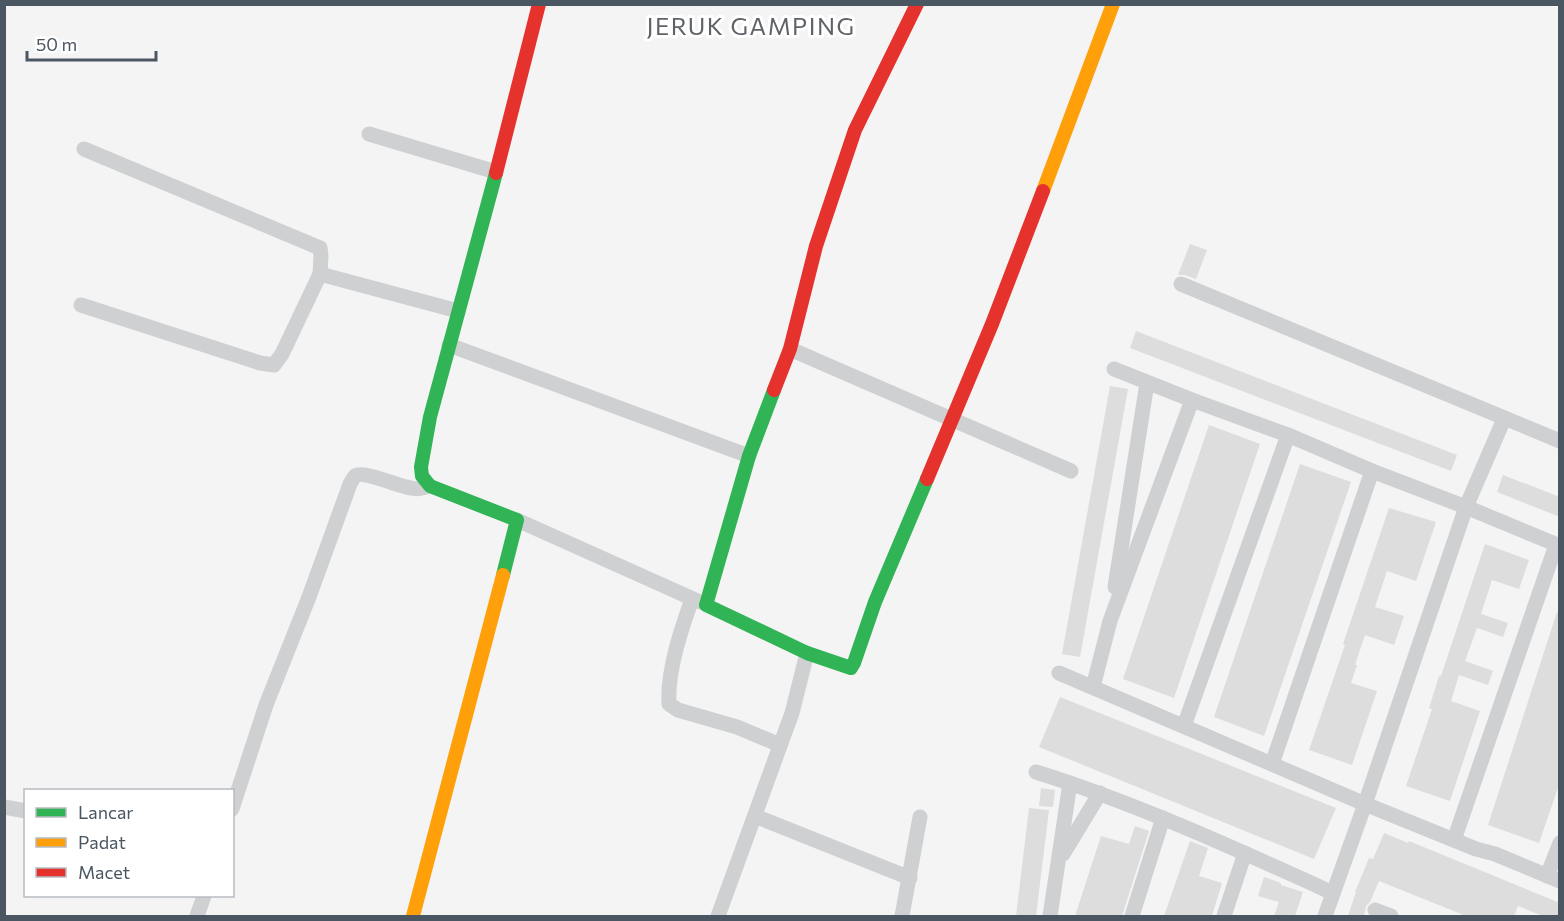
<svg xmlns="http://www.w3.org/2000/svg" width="1564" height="921" font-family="Commissioner,sans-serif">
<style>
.building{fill:#ddddde}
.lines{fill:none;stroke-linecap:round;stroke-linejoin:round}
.street{stroke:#ced0d2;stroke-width:15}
.fast{stroke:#30b455;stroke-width:14}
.slow{stroke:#ff9f0a;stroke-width:14}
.jam{stroke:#e5322d;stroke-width:14}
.labels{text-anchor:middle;stroke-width:6;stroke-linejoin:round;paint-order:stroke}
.quarter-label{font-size:24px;letter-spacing:1.5px;fill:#5f6368;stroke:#fff}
</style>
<rect width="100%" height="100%" fill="#f4f4f4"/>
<g class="building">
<path d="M1190,244l17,6 -11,29 -11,-4h-7z"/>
<path d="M1136,331l321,124 -6,16 -321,-123z"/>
<path d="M1110,386l18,3 -48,268 -18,-3z"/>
<path d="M1209,425l51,19 -86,254 -51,-19z"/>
<path d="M1300,464l51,18 -87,254 -50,-19z"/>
<path d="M1503,475l57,22v20l-63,-25z"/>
<path d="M1389,508l47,14 -20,59 -29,-10 -12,36 29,9 -10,29 -29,-10 -10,30h2l-6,18 26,8 -25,74 -43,-15 36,-105 -2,-1z"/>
<path d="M1485,544l44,16 -10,29 -27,-9 -11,34 27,9 -5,14 -26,-9 -12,33 28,10 -5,14 -29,-10 -8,26 29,10 -30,90 -44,-15 26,-77 -3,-1 10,-32h2z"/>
<path d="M1557,612h3v170l-21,61 -51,-18z"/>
<path d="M1060,697l276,111 -22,51 -275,-112z"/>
<path d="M1041,788l14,2 -2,17 -14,-1z"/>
<path d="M1029,808l20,2 -13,106h-20z"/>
<path d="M1135,826l14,5 -27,85h-47l26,-80 28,8z"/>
<path d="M1384,833l24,10 1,-2 151,62v13h-17l-25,-10 -4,10h-48l-87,-35 -9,21 -4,4 -2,10h-16l8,-24h-1l14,-34 4,1z"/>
<path d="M1190,841l18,7 -9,28 23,7 -10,33h-48z"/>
<path d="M1264,877l17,6v2l22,7 -8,24h-21l5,-14 -21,-6z"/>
</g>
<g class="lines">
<g class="street">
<path d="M369,134l127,38"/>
<path d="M84,149l236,99 1,8 -1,18"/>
<path d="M1181,284l379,157"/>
<path d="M81,305l179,58 14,2 8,-11 38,-80 138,37"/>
<path d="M449,345l300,111"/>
<path d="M790,349l281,122"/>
<path d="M1114,369l78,31 96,35 84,36 94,36 94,39"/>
<path d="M517,520l183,82"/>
<path d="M1115,587l32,-204"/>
<path d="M692,599c-11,31 -25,72 -23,105l9,6 59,17 43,18"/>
<path d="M1059,673l306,131 111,45 19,5 65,27"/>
<path d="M1093,687l17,-66 82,-221"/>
<path d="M1184,726l104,-291"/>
<path d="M1272,764l100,-293"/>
<path d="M1036,772c102,32 200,77 297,121"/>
<path d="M4,807l22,4"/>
<path d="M232,809l34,-104 43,-108 41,-113c0,0 4,-7 5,-8 8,-6 45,11 56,12 6,2 13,0 19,-2"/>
<path d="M755,816l155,62"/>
<path d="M1454,840l102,-295"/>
<path d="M1063,854l37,-61"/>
<path d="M1547,876l13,-33"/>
<path d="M1375,910l16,6"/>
<path d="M197,916l7,-20"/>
<path d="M718,916l74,-203 15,-60"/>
<path d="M902,916l18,-99"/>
<path d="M1050,916l20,-133"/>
<path d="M1132,916l31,-98"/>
<path d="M1224,916l21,-63"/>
<path d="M1325,916l40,-112 101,-297 38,-88"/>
</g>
<g class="fast">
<path d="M496,173l-66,244 -9,50 1,9 8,10 87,34 -14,55"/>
<path d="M774,390l-25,66 -43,149 101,48 44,15 3,-5 21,-61 52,-123"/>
</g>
<g class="slow">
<path d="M1043,191l70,-187"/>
<path d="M413,916l90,-341"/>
</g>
<g class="jam">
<path d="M496,173l43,-169"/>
<path d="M774,390l16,-41 26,-103 39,-116 62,-126"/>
<path d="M927,479l65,-155 51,-133"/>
</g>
</g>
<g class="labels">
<g class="quarter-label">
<text x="751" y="35">JERUK GAMPING</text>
</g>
</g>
<rect width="1564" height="921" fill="none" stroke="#4a5661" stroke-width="12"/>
<rect x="24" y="789" width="210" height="108" fill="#ffffff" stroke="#b7bbc0" stroke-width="1.5"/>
<rect x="36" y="808" width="30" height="9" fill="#30b455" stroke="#b7bbc0" stroke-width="1.5"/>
<text x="78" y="819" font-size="18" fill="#4a5661">Lancar</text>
<rect x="36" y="838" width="30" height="9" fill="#ff9f0a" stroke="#b7bbc0" stroke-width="1.5"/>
<text x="78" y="849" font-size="18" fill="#4a5661">Padat</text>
<rect x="36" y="868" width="30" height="9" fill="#e5322d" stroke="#b7bbc0" stroke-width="1.5"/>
<text x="78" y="879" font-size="18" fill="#4a5661">Macet</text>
<path d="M27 51v9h129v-9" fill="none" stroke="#4a5661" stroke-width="3"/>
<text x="36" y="51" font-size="18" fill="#4a5661" stroke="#ffffff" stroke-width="4.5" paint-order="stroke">50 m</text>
</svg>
